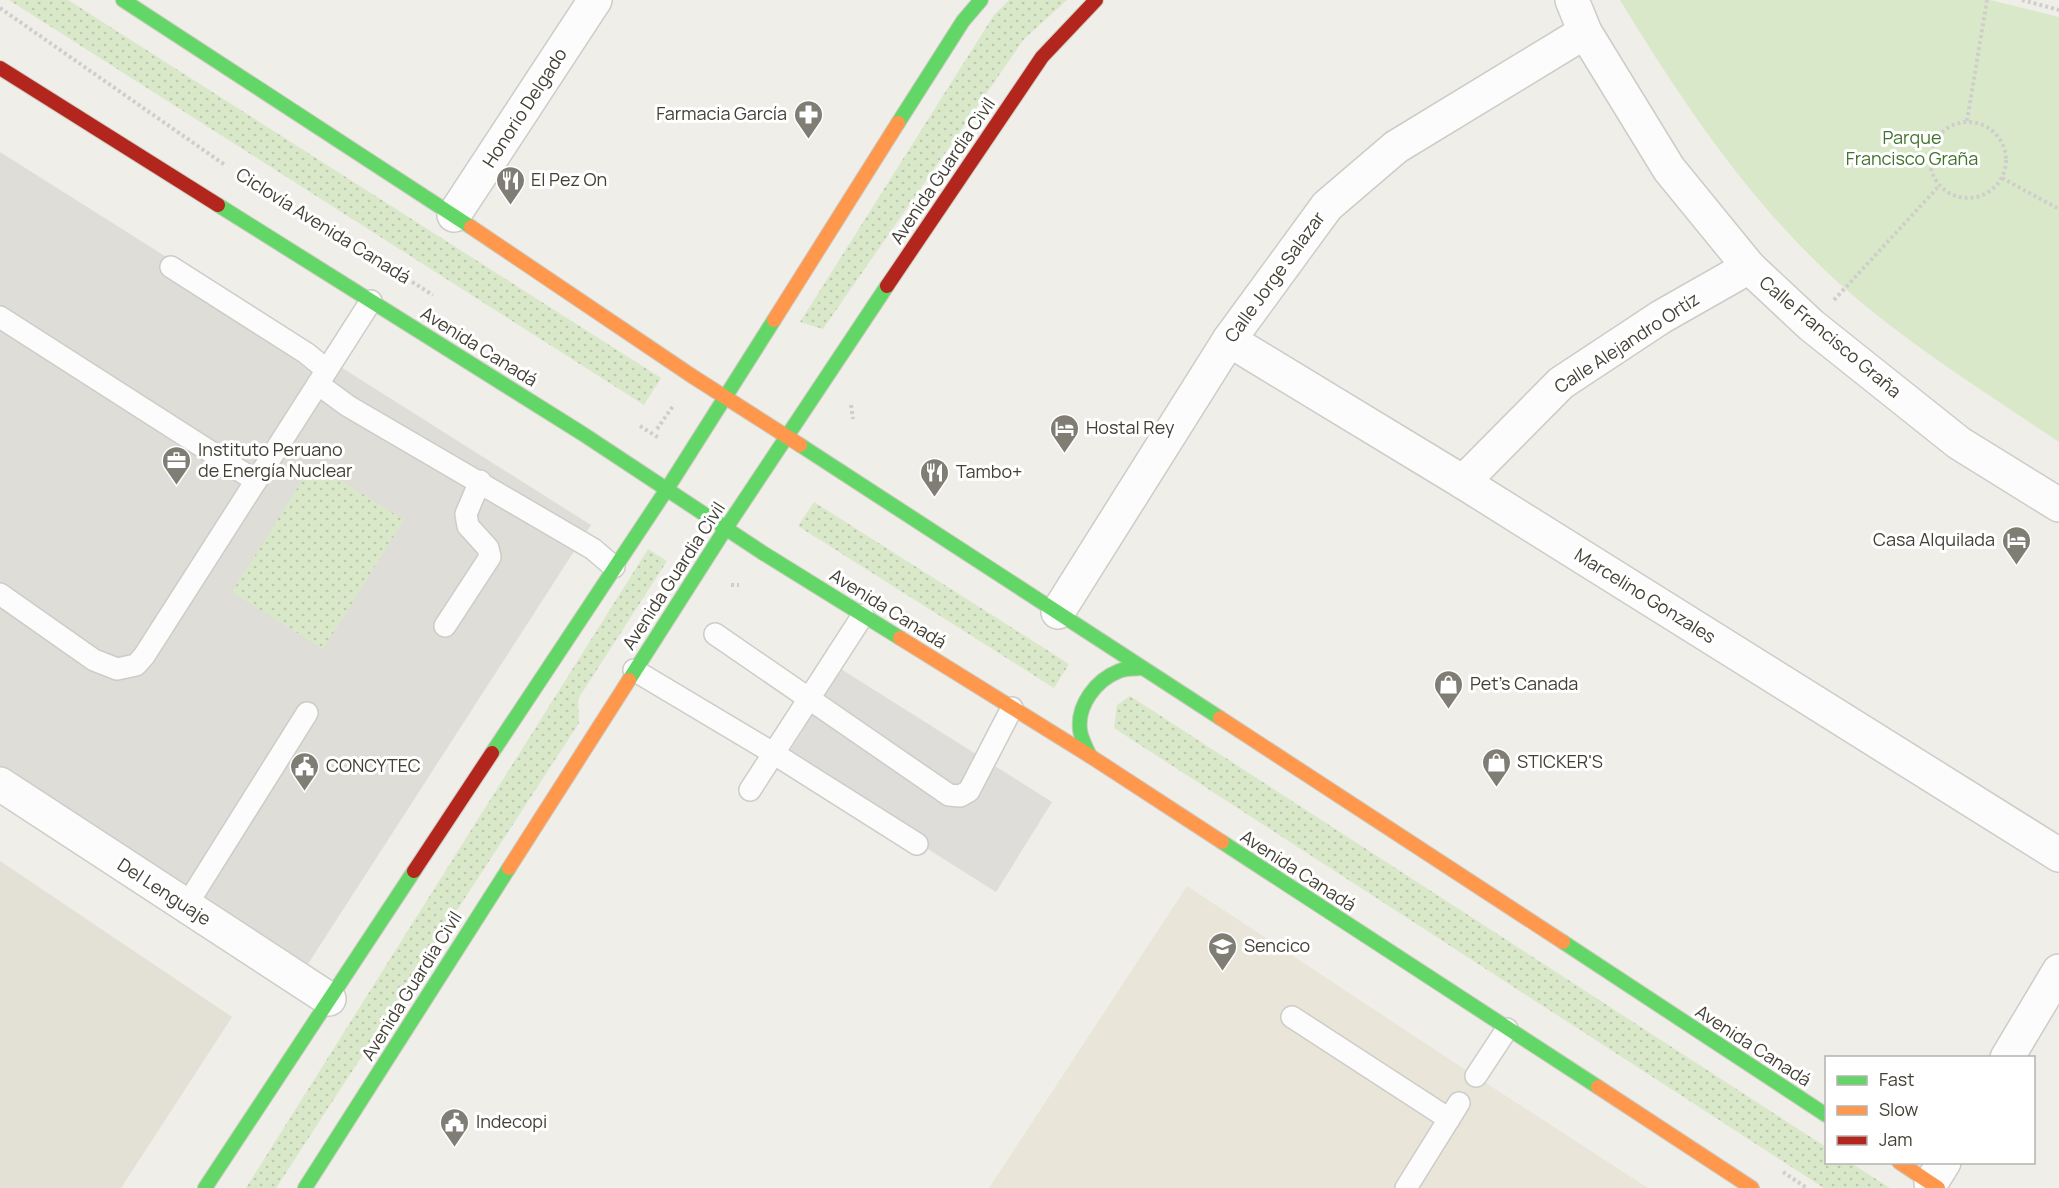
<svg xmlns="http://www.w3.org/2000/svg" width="2059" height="1188" font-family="Manrope,sans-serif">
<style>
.residential{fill:#e3e0d6}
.industrial{fill:#dfddd7}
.education{fill:#e9e6d9}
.grass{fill:url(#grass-dots)}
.park{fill:#dae8ca}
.parking{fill:#deddd9}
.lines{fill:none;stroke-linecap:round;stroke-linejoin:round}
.lane-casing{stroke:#cdccc7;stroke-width:24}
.street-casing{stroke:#cdccc7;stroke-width:36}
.fast-casing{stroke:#cecbc0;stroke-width:16}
.slow-casing{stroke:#cecbc0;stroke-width:16}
.jam-casing{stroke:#cecbc0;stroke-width:16}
.path{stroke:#d0cecb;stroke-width:4;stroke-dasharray:3 3;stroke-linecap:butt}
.lane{stroke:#fdfcfc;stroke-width:21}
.street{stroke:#fdfcfc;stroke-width:33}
.fast{stroke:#63d668;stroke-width:14}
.slow{stroke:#ff974d;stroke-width:14}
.jam{stroke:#b3261e;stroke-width:14}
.labels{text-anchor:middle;stroke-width:6;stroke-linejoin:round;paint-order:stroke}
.street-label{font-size:18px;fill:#444036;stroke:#fff}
.poi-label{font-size:18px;fill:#444036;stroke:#fff;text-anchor:start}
.park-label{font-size:18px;fill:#41732c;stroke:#fff}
</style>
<defs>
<pattern id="grass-dots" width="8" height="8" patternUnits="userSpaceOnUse" patternTransform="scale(1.5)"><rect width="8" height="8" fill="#dae8ca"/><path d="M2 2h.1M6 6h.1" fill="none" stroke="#bcc8ae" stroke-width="1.8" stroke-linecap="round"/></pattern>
</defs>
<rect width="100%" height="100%" fill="#efeee9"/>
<path class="residential" d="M0,861l232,156 -111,171h-121z"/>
<path class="industrial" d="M0,152l591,373 -283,439 -308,-198z"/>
<path class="education" d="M1187,886l259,171 202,131h-659z"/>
<g class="grass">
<path d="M9,0h59l593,378 -17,27z"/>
<path d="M1009,0h58l-43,39 -201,290 -23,-7 194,-307z"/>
<path d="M313,463l91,57 -81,129 -91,-57z"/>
<path d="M814,502l255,162 -15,24 -256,-162z"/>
<path d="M648,549l19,12 -89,138 1,24 -303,465h-30z"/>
<path d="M1130,696l696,451v15l25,1 39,25h-66l-710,-460 3,-23z"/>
</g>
<path class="park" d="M1620,0h370l69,17v425c-74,-50 -150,-97 -217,-156 -90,-80 -160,-184 -222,-286z"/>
<path class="parking" d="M841,669l211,133 -56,90 -211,-133z"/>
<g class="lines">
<defs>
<g id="lane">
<path d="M171,267l135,86 21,17"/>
<path d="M0,317l256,164"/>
<path d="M318,384l30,22 245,143 21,18"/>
<path d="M0,594l94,66 23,9 19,-4 8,-9 227,-355"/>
<path d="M445,626l45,-69 -2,-9 -20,-22 -2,-12 14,-33"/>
<path d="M715,634l234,161 11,1 9,-5 43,-83"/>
<path d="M634,670l139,83 144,91"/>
<path d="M750,790l113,-175"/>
<path d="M186,906l121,-193"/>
<path d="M1292,1017l157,102"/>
<path d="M1476,1076l31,-47"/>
<path d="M1406,1188l53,-85"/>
</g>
<g id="street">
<path d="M1572,0l13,32 84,137 80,98 62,58 148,118 100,62"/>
<path d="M454,215l141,-215"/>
<path d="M1229,340l234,142 596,373"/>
<path d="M1463,482l98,-99 100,-66 88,-50"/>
<path d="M1058,612l171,-272 98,-134 69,-59 189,-115"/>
<path d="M0,784l329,215"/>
<path d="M2007,1058l52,-87"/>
<path d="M1931,1183l13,-21"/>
</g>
<g id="fast">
<path d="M123,0l348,227"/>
<path d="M898,123l65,-102 18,-21"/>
<path d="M218,205l365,229 180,119 137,85"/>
<path d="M800,445l420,273"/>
<path d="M629,680l97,-152 161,-242"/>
<path d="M492,753l175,-264 107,-169"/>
<path d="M1090,756c-4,-9 -9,-17 -10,-26 -3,-25 16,-50 39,-59 7,-3 15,-2 23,-3"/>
<path d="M1222,842l376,245"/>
<path d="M1563,942l263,173"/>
<path d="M205,1188l209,-317"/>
<path d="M305,1188l204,-320"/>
</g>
<g id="slow">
<path d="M471,227l221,149 108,69"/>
<path d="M774,320l124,-197"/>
<path d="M900,638l190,118 132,86"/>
<path d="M1220,718l343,224"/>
<path d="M509,868l120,-188"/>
<path d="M1598,1087l154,101"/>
<path d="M1899,1162l39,26"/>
</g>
<g id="jam">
<path d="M0,68l218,137"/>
<path d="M887,286l155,-229 54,-57"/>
<path d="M414,871l78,-118"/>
</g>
</defs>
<use href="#lane" class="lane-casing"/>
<use href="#street" class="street-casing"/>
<use href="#fast" class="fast-casing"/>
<use href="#slow" class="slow-casing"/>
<use href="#jam" class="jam-casing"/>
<g class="path">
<path d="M2022,0l37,10"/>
<path d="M0,8l225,157"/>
<path d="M1967,121l20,-121"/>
<circle cx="1968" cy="160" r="38"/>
<path d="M2002,178l57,31"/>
<path d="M356,247l77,48"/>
<path d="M1834,300l105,-114"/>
<path d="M851,405l2,14"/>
<path d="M640,426l19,12"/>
<path d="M657,429l16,-23"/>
<path d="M731,585h8"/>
<path d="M1783,1172l24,16"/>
</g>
<use href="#lane" class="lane"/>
<use href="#street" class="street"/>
<use href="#fast" class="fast"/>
<use href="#slow" class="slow"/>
<use href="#jam" class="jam"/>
</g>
<defs>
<symbol id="pharmacy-pin" viewBox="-11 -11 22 30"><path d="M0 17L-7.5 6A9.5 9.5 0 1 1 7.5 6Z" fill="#807d75" stroke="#fff"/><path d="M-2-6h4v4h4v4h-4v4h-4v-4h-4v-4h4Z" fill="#fff"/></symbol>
<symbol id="restaurant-pin" viewBox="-11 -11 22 30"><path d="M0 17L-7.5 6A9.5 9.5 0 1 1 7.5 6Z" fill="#807d75" stroke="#fff"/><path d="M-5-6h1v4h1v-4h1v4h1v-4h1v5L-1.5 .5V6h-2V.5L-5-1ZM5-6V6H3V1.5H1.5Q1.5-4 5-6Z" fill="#fff"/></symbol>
<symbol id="hotel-pin" viewBox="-11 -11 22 30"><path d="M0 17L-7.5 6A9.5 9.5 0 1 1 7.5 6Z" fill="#807d75" stroke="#fff"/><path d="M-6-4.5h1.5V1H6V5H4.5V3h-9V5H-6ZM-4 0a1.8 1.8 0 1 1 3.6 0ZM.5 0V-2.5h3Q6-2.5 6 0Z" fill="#fff"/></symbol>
<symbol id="office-pin" viewBox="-11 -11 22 30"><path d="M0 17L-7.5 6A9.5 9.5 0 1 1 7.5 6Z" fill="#807d75" stroke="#fff"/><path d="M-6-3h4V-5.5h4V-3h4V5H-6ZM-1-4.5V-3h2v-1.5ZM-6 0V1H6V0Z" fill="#fff"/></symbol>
<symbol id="shop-pin" viewBox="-11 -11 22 30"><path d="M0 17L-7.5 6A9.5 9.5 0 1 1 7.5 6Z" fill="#807d75" stroke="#fff"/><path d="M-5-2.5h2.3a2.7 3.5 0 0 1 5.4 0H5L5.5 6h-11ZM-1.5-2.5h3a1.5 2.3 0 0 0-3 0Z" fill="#fff"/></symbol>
<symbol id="civic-pin" viewBox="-11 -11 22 30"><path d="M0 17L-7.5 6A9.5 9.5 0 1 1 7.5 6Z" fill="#807d75" stroke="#fff"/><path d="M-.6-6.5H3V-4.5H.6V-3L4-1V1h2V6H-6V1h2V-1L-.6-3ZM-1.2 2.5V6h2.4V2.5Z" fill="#fff"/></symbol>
<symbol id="university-pin" viewBox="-11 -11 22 30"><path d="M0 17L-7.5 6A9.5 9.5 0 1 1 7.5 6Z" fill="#807d75" stroke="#fff"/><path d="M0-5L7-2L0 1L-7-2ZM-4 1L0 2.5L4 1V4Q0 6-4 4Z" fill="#fff"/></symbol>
</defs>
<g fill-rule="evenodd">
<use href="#pharmacy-pin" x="792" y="98" width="33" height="45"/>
<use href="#restaurant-pin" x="494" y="164" width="33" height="45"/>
<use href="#hotel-pin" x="1048" y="412" width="33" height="45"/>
<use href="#office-pin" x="160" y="444" width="33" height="45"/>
<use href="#restaurant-pin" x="918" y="456" width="33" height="45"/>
<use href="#hotel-pin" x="2000" y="524" width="33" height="45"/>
<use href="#shop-pin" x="1432" y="668" width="33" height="45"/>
<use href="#shop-pin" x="1480" y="746" width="33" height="45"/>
<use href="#civic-pin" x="288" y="750" width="33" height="45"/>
<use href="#university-pin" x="1206" y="930" width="33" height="45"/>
<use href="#civic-pin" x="438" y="1106" width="33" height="45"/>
</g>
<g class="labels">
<g class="street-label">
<text transform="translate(525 108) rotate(-57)" y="6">Honorio Delgado</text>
<text transform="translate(943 171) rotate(-56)" y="6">Avenida Guardia Civil</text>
<text transform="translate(323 226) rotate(32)" y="6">Ciclovía Avenida Canadá</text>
<text transform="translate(1275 277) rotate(-54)" y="6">Calle Jorge Salazar</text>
<text transform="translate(1830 337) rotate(40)" y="6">Calle Francisco Graña</text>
<text transform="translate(1627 343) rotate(-33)" y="6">Calle Alejandro Ortíz</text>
<text transform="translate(479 347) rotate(32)" y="6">Avenida Canadá</text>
<text transform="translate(674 576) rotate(-57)" y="6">Avenida Guardia Civil</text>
<text transform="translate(1645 596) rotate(32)" y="6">Marcelino Gonzales</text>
<text transform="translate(888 609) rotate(32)" y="6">Avenida Canadá</text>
<text transform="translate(1298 871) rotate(33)" y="6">Avenida Canadá</text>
<text transform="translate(164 892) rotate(33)" y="6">Del Lenguaje</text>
<text transform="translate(412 986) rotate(-58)" y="6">Avenida Guardia Civil</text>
<text transform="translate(1753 1046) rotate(33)" y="6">Avenida Canadá</text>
</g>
<g class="poi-label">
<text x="787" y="120" text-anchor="end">Farmacia García</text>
<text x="531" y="186">El Pez On</text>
<text x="1086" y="434">Hostal Rey</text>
<text x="198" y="456">Instituto Peruano<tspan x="198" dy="21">de Energía Nuclear</tspan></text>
<text x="956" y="478">Tambo+</text>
<text x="1995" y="546" text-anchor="end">Casa Alquilada</text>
<text x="1470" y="690">Pet's Canada</text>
<text x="1517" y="768">STICKER'S</text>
<text x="326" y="772">CONCYTEC</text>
<text x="1244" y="952">Sencico</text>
<text x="476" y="1128">Indecopi</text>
</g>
<g class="park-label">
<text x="1912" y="144">Parque<tspan x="1912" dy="21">Francisco Graña</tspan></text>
</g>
</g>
<rect x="1825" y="1056" width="210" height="108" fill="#ffffff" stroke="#b4b3af" stroke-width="1.5"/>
<rect x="1837" y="1076" width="30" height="9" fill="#63d668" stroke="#b4b3af" stroke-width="1.5"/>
<text x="1879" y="1086" font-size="18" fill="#444036">Fast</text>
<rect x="1837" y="1106" width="30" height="9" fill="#ff974d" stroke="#b4b3af" stroke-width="1.5"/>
<text x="1879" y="1116" font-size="18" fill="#444036">Slow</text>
<rect x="1837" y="1136" width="30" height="9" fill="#b3261e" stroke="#b4b3af" stroke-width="1.5"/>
<text x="1879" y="1146" font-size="18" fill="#444036">Jam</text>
</svg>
